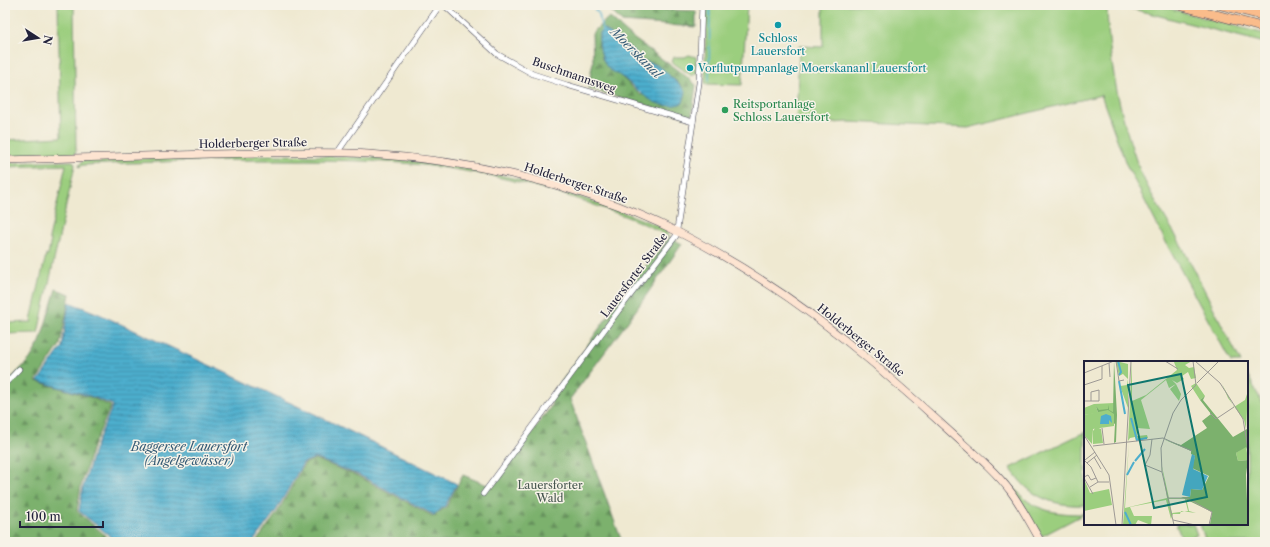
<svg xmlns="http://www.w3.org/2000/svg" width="1270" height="547" font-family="'Libre Caslon Text',serif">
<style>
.green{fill:#9bce7e;stroke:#5e785c}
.forest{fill:url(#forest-firs);stroke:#4f6a54;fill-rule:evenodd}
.water{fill:url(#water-rules);stroke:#386884}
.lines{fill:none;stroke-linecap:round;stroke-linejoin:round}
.stream{stroke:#4eaecd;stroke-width:1.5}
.street-casing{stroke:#414052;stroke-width:6}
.secondary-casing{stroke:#414052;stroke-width:8}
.highway-casing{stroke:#414052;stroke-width:10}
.street{stroke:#fff;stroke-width:5}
.secondary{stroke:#fde4d1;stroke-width:7}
.highway{stroke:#fabc8b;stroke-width:9}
.culture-dot{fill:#0f9aa8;stroke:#f7f3e8;stroke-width:1.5}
.leisure-dot{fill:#2e9e5b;stroke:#f7f3e8;stroke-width:1.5}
.labels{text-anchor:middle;stroke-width:3;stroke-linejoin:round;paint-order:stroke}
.culture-label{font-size:11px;fill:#0d838f;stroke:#f7f3e8}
.street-label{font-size:11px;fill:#22223b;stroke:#f7f3e8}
.leisure-label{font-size:11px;fill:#27864d;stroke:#f7f3e8;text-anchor:start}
.park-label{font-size:11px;fill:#46564f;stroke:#f7f3e8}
.water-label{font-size:12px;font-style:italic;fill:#345a75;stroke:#f7f3e8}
.inset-river{fill:none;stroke:#4eaecd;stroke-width:2}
.inset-road{fill:none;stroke:#9d9995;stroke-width:1}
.view{fill:#0f766e;fill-opacity:0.15;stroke:#0f766e;stroke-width:2}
.inset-edge{fill:none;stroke:#22223b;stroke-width:2}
</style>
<defs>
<pattern id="forest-firs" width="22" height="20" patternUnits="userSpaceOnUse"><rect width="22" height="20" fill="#7cb16d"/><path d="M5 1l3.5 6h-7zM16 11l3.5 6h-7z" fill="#65905b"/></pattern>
<pattern id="water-rules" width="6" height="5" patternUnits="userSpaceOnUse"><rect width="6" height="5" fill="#4eaecd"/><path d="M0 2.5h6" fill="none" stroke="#408da8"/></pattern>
</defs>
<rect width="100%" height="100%" fill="#f7f3e8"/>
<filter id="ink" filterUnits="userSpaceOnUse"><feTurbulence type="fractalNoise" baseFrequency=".025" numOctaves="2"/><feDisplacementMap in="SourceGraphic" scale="8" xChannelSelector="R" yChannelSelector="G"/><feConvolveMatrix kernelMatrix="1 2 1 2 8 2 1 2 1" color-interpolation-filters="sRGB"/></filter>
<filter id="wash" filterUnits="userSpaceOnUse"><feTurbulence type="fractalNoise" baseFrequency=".012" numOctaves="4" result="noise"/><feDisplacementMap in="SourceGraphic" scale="16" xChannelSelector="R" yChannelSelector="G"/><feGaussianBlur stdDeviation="0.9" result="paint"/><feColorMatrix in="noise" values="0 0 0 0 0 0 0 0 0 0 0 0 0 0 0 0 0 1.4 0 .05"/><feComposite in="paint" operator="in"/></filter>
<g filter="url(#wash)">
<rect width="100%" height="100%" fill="#efe9d1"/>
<g class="green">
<polygon points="58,5 74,5 76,150 75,155 5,157 5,140 61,137"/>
<polygon points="706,5 747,5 742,85 705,84"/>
<path d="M823 5H1107C1108 58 1119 110 1136 160 1146 189 1165 216 1180 243 1201 282 1220 322 1241 362H1231L1171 252 1126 164 1101 95 968 128 849 122 796 125 799 46 823 47Z"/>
<polygon points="1117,5 1156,5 1265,34 1265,43"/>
<polygon points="689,55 696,57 697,73 692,76 672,62 674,57 685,57"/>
<path d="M270 155C328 156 387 156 445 165 521 176 594 199 665 229L668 232 669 237C647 223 621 215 597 206 535 183 469 169 403 163 360 160 316 160 273 160 210 160 146 162 83 165L79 167 80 164 84 160Z"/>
<polygon points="73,161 75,165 38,333 5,334 5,323 32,322 31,320 46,255 48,255 51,240 49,239 66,165 5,167 5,163"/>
<polygon points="1247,374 1265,408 1265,542 1206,542 1200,524 1247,524"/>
<path d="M1085 432V505C1063 506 1043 502 1026 487 1020 482 1015 474 1010 468Z"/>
<path d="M1008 481C1014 487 1019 494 1025 499 1043 513 1063 514 1084 514L1042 536Z"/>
<polygon points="1176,524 1193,524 1197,535 1182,540"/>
</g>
<g class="forest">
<polygon points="607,7 696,11 696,27 622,22"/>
<path d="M609 17 633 38 691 80 696 85 692 115 689 118 588 88 593 62 592 33ZM599 36C618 42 630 43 641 61L654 63 682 86 641 95 602 59Z"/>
<polygon points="669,237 682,244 629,320 570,399 622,542 256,542 277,513 304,464 315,459 358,476 433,516 446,507 463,475 492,487 552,405 549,399 611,312 611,304 662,248"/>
<polygon points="56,289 70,294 60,345 36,381 90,397 111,406 92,449 81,486 77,511 113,542 5,542 5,385 30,359 40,342"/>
</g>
<g class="water">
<path d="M603 28 635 52 641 61C659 64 660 66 673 79 678 83 682 86 686 92L683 103C657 112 644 95 626 80 621 76 616 73 610 70 603 66 598 44 599 36 599 34 602 30 603 28Z"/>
<polygon points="69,302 99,314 323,418 457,484 445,506 434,515 359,475 315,458 303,463 276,511 253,542 117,542 79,511 83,487 94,450 113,405 90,396 38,381 62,347"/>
</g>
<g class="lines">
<g class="stream">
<polyline points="591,5 599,14 602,31"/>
<polyline points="709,81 710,5"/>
</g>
</g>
</g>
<g filter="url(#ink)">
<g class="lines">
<g class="street-casing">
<g id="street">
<polyline points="444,5 497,54 533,74 567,85 693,122"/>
<polyline points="337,153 440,5"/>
<polyline points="5,384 19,369"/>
<polyline points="483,494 619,310 676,236 699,83 702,5"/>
</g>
</g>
<g class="secondary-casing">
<path id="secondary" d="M5 160C73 158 142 156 210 154 263 153 316 151 369 154 475 161 584 185 680 233 750 268 814 313 874 364 902 388 930 413 957 438 976 455 996 472 1011 492 1022 507 1031 525 1041 542"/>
</g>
<g class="highway-casing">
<g id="highway">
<polyline points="1179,5 1265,28"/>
<polyline points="1221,5 1265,16"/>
</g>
</g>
<use href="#street" class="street"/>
<use href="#secondary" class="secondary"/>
<use href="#highway" class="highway"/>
</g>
</g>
<g class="culture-dot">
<circle cx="778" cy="25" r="4"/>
<circle cx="690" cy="68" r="4"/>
</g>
<circle class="leisure-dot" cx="725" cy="110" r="4"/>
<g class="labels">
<g class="culture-label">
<text x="778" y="42">Schloss<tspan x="778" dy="13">Lauersfort</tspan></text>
<text x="698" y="72" text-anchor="start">Vorflutpumpanlage Moerskananl Lauersfort</text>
</g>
<g class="street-label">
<text transform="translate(574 75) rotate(19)" y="4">Buschmannsweg</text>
<text transform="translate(253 143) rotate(-1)" y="4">Holderberger Straße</text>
<text transform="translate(576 183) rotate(18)" y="4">Holderberger Straße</text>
<text transform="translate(634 275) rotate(-53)" y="4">Lauersforter Straße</text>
<text transform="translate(861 340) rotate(39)" y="4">Holderberger Straße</text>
</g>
<g class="leisure-label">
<text x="733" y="108">Reitsportanlage<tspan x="733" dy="13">Schloss Lauersfort</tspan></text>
</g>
<g class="park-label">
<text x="550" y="489">Lauersforter<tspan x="550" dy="13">Wald</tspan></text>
</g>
<g class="water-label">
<text transform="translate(636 53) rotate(45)" y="4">Moerskanal</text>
<text x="189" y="451">Baggersee Lauersfort<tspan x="189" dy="14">(Angelgewässer)</tspan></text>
</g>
</g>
<g transform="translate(1084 361)">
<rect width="164" height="164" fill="#efe9d1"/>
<path d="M32 0 44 3V47L36 25 43 24 44 18 39 13 35 15ZM48 0V40L62 34 93 9 90 1 92 0H108L101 4 105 7 110 6 112 17 107 18 104 11 98 15 100 18 93 22 88 19 92 23 85 27 82 19 57 39 66 68 53 67V75L63 74 64 77 52 80 51 76 46 77 44 80ZM112 22 121 35 116 39 107 25ZM92 23 97 33 95 40 86 28ZM138 23 150 46 161 39 164 30 162 68 160 59 144 37ZM30 42 29 51 14 49 12 45 14 52 0 54V47L10 43ZM12 66 17 68 19 82 9 83V70ZM45 81 41 147 83 137 77 101 85 137H102L105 150 112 152 97 150 96 153H89L87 158 82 139 46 146 50 155H68L67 164 54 159 51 164H39ZM85 138H101L104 150 88 152ZM162 85 164 99 154 100 152 92ZM0 118 6 132 25 128 28 144 0 150Z" fill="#9bce7e" fill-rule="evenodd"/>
<path d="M30 0 33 54 32 81 30 82 31 63 14 52 12 45 15 49 24 48 25 44V49L29 51ZM164 33V91L162 86 152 92 154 100 164 99 162 114 164 164H128L126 163 128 151 97 136H106L107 128 118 129 125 115 108 107 111 95 107 93V90L79 78 97 84 123 67 118 60 127 53 116 39 121 35 119 39 149 76 163 68Z" fill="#7cb16d"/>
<path d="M24 49 30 53V65L9 68 8 83 0 74V54Z" fill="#9bce7e"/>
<path d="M22 53 27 55 28 62 25 59V63H16L17 55ZM108 93 111 95 109 108 124 115 118 129 107 128 106 136 98 134Z" fill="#4eaecd"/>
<path class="inset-river" d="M34 0 37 11 35 14M35 20 41 53M47 57 53 79 63 77M51 100 61 88M43 114 50 101M41 151 47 164"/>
<path class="inset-road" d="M32 0 35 20 40 19M81 0 94 8M111 0 136 22 159 58 164 88M25 2 26 16M0 12 30 0M113 22 135 0M0 24 18 18V5M0 40H15V29L7 31V40M126 52 132 58 150 46M18 67 20 83M0 74 25 114 32 164M68 78 66 94 61 104 78 111M9 85 79 77 108 90M10 96 17 108M0 99 7 106 14 121M1 99 11 91M3 102 13 94M0 116 4 114 7 119 12 117M0 117 9 133M6 126 14 121H25M84 137H103L128 151 125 164M89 159 111 164M38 164 47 0M90 164 78 111 77 87 89 52 97 39 112 24 109 0"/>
<path class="view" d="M97 13 123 136 70 147 44 24Z"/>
<rect width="164" height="164" class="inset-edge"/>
</g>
<rect width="1270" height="547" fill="none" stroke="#f7f3e8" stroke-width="20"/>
<g transform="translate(38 38) rotate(102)" stroke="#f7f3e8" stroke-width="3" paint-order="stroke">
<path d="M0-3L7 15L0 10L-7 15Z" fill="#22223b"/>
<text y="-6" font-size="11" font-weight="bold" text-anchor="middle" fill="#22223b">N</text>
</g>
<path d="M20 521v6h83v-6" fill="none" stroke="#22223b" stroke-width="2"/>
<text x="26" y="521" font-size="12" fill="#22223b" stroke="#f7f3e8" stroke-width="3" paint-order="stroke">100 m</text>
</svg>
